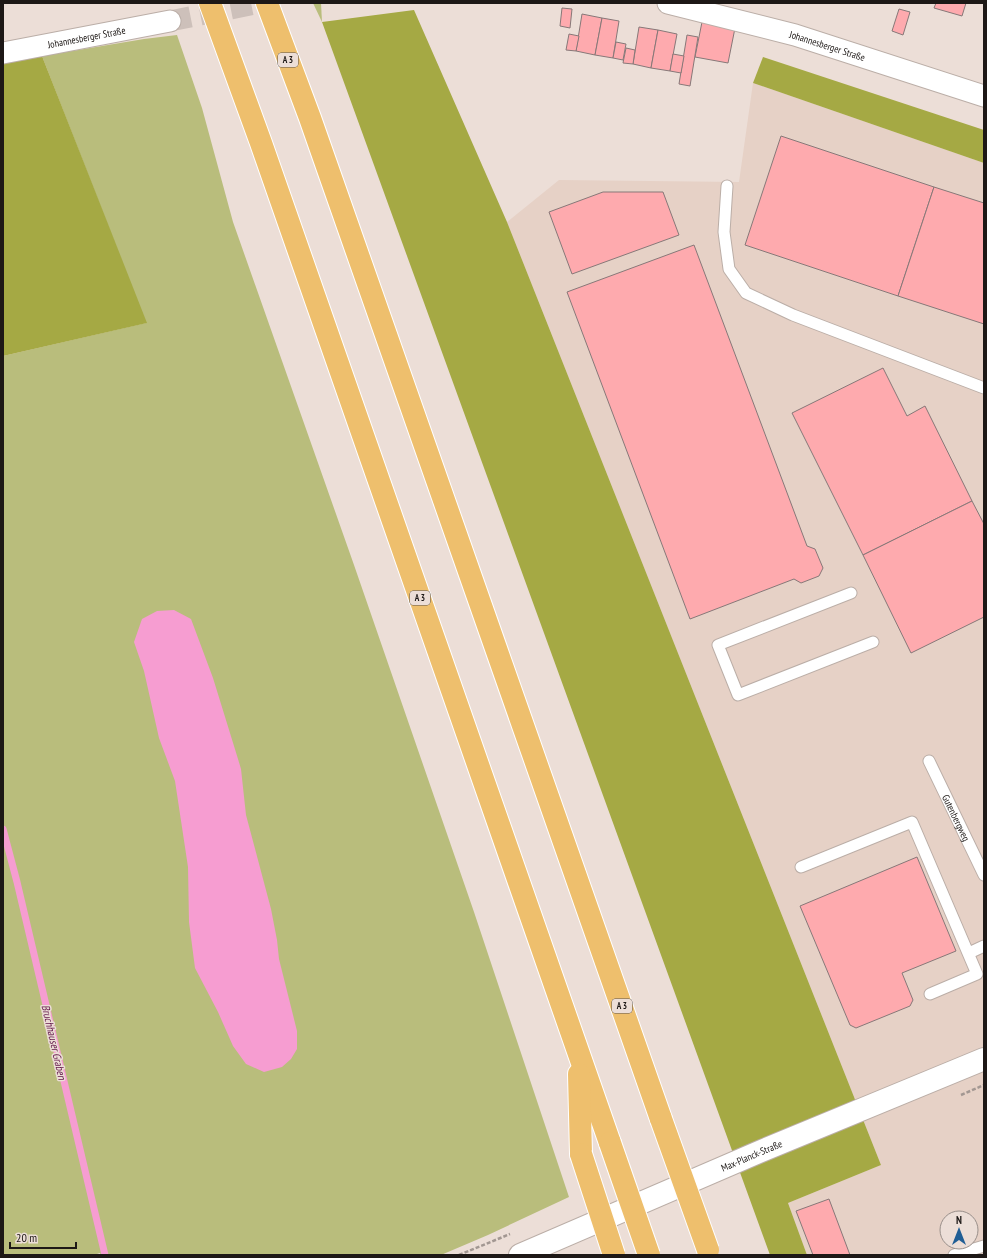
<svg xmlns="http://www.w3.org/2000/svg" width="987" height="1258" font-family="'PT Sans Narrow',sans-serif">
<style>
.built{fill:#e6d1c6;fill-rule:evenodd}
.green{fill:#b9bd7c}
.forest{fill:#a5a944}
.water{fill:#f69dd1}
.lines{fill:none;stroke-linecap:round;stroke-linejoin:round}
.stream{stroke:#f69dd1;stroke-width:7}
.building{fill:#feaaae;stroke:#877878}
.minor-tunnel{stroke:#cdc0ba;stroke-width:21;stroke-dasharray:21 10;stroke-linecap:butt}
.service-casing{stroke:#bbaea7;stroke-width:13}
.minor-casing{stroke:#bbaea7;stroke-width:23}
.tertiary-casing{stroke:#bbaea7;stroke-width:24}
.motorway-casing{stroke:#fff;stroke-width:24}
.path{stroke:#a29792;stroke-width:2.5;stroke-dasharray:4 2;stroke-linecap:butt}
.service{stroke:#fff;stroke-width:11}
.minor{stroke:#fff;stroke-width:21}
.tertiary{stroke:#fff;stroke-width:22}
.motorway{stroke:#eebf6d;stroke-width:22}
.motorway-bridge-casing{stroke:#fff;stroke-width:24;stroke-linecap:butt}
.motorway-bridge{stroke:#eebf6d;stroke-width:22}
.labels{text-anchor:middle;stroke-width:3;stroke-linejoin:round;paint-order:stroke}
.shield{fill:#ecded7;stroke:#5b5350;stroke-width:1}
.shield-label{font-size:9px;font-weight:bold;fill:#1d1816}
.street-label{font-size:10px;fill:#1d1816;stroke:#ecded7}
.water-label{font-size:11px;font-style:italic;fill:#621549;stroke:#ecded7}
</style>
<rect width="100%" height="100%" fill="#ecded7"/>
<path class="built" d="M753 83 984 163V1255H807L788 1203 881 1165 507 222 559 180 739 182ZM947 1218H971V1242H947Z"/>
<g class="green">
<polygon points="313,3 321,3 322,22"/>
<polygon points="177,35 202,108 233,222 354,565 474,912 569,1197 488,1235 441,1255 101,1255 100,1253 94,1255 3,1255 3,356 146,323 42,56 144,39"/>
</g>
<g class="forest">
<polygon points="414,10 507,222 881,1165 788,1203 807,1255 770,1255 322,22"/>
<polygon points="42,56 147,323 3,356 3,63"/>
<polygon points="763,57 984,130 984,163 753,83"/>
</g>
<polygon class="water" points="174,610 191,619 213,678 238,759 241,769 246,815 271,909 277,940 279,959 297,1031 297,1049 291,1059 282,1067 264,1072 246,1064 233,1046 218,1012 195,968 189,922 188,867 175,781 159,738 144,671 134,642 142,619 157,611"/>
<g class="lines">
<polyline class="stream" points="3,829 17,882 105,1255"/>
</g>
<g class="building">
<polygon points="936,3 966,3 962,16 934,8"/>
<polygon points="562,8 572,9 570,28 560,26"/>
<polygon points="899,9 910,12 903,35 892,31"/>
<polygon points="582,14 602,18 595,55 576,51"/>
<polygon points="602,18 619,21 613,58 595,55"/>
<polygon points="702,22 735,28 728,63 695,57"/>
<polygon points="639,27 658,30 651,68 633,64"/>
<polygon points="658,30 677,34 670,71 651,68"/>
<polygon points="569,34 579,36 576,51 566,50"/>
<polygon points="687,35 698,37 690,86 679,84"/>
<polygon points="616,42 626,44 623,60 613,58"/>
<polygon points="626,48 635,50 633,64 623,63"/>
<polygon points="673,54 684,56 681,73 670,71"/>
<polygon points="781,136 934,187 898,296 745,245"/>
<polygon points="934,187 984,203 984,324 898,296"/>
<polygon points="603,192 663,192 679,235 572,274 549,212"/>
<polygon points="694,245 807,546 815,549 823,568 819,576 801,583 794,579 690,619 567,292"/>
<polygon points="883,368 907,416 925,406 972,501 863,555 792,413"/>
<polygon points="972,501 984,524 984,617 911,653 863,555"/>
<polygon points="917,857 956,951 902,973 913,1000 910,1006 856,1028 850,1025 800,906"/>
<polygon points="829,1199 850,1255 813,1255 796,1211"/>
</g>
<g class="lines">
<polyline class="minor-tunnel" points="170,21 260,3"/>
<g class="service-casing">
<g id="service">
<polyline points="727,186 724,232 729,269 746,293 793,315 984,388"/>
<polyline points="851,593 718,645 738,695 873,642"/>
<path id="s1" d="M929 761 984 875"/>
<polyline points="801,867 912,822 977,974 930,994"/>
<polyline points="969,953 984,946"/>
<polyline points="954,1255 984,1246"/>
</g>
</g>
<g class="minor-casing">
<g id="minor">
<path id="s2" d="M668 3 795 35 984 96"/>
<path id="s3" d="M3 53 170 21"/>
</g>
</g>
<g class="tertiary-casing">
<g id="tertiary">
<path id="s4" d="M520 1255 759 1152 984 1059"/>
</g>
</g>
<g class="motorway-casing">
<g id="motorway">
<polyline points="210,3 261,143 610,1143"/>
<polyline points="267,3 310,118 661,1119"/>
<polyline points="579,1074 581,1154"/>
</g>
</g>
<g class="path">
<polyline points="961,1095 984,1085"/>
<polyline points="459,1255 510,1234"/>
</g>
<use href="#service" class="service"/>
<use href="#minor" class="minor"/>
<use href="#tertiary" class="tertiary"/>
<use href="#motorway" class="motorway"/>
<g class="motorway-bridge-casing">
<g id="motorway-bridge">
<polyline points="661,1119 708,1250"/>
<polyline points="610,1143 649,1255"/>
<polyline points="581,1154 614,1255"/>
</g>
</g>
<use href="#motorway-bridge" class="motorway-bridge"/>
</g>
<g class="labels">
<g class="shield">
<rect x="278" y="53" width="20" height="14" rx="3"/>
<rect x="410" y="591" width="20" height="14" rx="3"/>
<rect x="612" y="999" width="20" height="14" rx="3"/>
</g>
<g class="shield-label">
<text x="288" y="63">A 3</text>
<text x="420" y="601">A 3</text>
<text x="622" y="1009">A 3</text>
</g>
<g class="street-label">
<text dy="4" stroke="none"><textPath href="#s3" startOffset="85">Johannesberger Straße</textPath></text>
<text dy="4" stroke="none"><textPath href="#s2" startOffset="165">Johannesberger Straße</textPath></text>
<text dy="4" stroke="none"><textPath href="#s1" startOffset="63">Gutenbergweg</textPath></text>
<text dy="4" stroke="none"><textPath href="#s4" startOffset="252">Max-Planck-Straße</textPath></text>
</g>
<g class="water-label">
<text transform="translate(54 1042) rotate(77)" y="4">Bruchhauser Graben</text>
</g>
</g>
<rect width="987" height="1258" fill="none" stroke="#1d1816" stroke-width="8"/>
<g transform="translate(959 1230)"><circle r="19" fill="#ecded7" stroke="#998f8a"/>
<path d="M0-3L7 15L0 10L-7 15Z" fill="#205e95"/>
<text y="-6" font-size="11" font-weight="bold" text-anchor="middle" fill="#1d1816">N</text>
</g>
<path d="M10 1242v6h66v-6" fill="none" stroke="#1d1816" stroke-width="2"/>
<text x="16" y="1242" font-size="12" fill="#1d1816" stroke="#ecded7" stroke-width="3" paint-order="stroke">20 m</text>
</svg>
